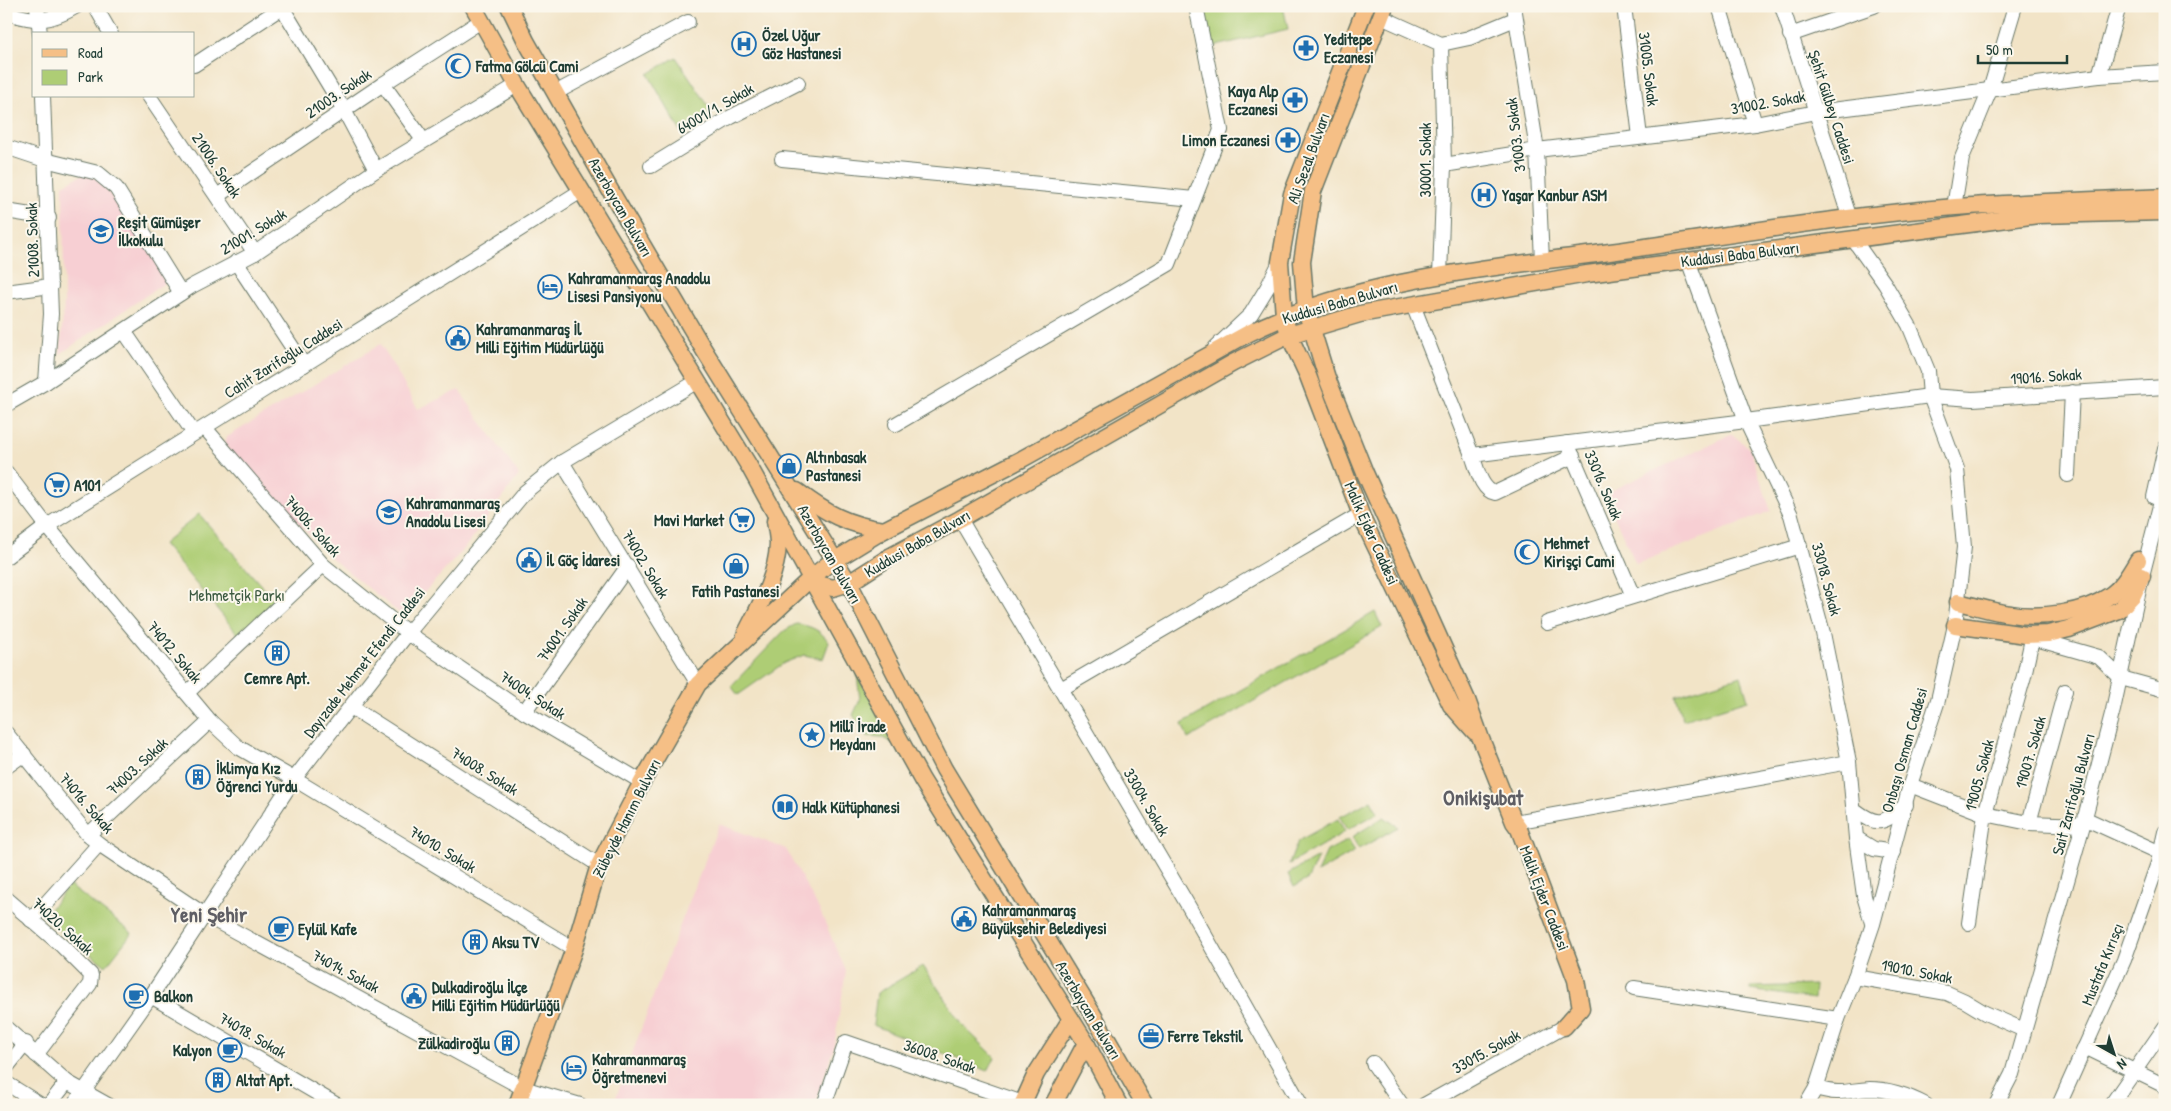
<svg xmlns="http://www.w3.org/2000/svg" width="2171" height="1111" font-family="'Patrick Hand',sans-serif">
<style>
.built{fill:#f7cfd3}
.green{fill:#aecd75;stroke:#668554}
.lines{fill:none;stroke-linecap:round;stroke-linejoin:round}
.minor-casing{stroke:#697767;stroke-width:16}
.major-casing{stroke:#697767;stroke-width:19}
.minor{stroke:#fff;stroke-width:14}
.major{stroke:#f5bf86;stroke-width:16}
.labels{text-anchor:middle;stroke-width:4;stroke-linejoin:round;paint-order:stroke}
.poi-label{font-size:16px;font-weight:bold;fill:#1f3d34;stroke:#fbf7ec;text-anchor:start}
.street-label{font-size:16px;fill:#1f3d34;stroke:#fbf7ec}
.park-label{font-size:16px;fill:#3c5a41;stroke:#fbf7ec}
.district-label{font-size:21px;font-weight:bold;fill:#5e5e64;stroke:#fbf7ec}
</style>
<rect width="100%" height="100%" fill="#fbf7ec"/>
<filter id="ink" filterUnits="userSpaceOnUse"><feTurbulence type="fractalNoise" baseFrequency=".02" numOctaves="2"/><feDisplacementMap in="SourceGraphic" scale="10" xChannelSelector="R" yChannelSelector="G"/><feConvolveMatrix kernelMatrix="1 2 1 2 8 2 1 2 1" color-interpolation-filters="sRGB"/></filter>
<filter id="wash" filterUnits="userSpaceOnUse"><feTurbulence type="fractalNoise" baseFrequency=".0096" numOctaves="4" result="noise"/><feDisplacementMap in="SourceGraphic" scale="20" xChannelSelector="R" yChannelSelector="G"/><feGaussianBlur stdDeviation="1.12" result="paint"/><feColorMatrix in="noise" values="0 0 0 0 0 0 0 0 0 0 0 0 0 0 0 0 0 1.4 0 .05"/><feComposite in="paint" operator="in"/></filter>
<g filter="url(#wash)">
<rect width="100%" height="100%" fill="#f2e4c7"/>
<g class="built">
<polygon points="87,172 99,179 172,278 60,354 64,303 63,185"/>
<polygon points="381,344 418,409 459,390 519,475 464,549 403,616 330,557 224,445 227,437"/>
<polygon points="1732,434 1750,449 1771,511 1636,564 1604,494"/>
<polygon points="719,824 786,849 820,911 846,971 834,1046 815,1105 622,1105 614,1103 661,975"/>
</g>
<g class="green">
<polygon points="1203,6 1283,6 1288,29 1212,47"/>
<polygon points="676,57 713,113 681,132 648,74"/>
<polygon points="199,514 278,605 242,639 163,544"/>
<polygon points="1375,612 1382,627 1188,739 1182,724"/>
<path d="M796 624C812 626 820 630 829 642L823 659 804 655 784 663 738 695 731 686 784 631Z"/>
<polygon points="857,675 900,747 881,737 867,736 853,715 860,700"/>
<polygon points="1741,676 1748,700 1683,720 1676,696"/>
<polygon points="1371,800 1378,813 1347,830 1340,817"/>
<polygon points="1384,817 1398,827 1359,849 1352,837"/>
<polygon points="1338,819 1345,832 1289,864 1298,841"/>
<polygon points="1348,840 1355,851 1317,873 1327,851"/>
<polygon points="1318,857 1308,879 1294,887 1288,874"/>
<polygon points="69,885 132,933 106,966 43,918"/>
<polygon points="923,966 964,1027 995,1057 988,1071 873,1025 877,993"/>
<polygon points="1815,985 1814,999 1750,990 1750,987"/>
</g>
</g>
<g filter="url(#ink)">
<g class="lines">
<g class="minor-casing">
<g id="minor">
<polyline points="37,6 40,34"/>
<polyline points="95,6 111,34"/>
<polyline points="1514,6 1537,150 1542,261"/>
<polyline points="1624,6 1640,137"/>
<polyline points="1719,6 1755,124"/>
<polyline points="1782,6 1850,219"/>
<polyline points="282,7 344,110 376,170"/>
<path d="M6 13C38 21 47 24 77 6"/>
<polyline points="1381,17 1441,44 1469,38 1515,19"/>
<polyline points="1790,35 1874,6"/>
<polyline points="194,65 284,6"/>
<polyline points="2099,76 2119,6"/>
<polyline points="383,84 423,140"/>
<polyline points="555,93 688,22"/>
<polyline points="43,96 51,314 46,382"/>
<polyline points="149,96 255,253"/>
<polyline points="6,147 45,160 98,173 116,188 181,293"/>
<polyline points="782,159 1194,199"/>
<polyline points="1444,165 1537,150 1755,124 1816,112 2099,76 2165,72"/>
<polyline points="651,166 731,117 798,83"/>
<polyline points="217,196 383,84 481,21"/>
<polyline points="1954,207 1962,158 1990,90 2015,6"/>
<polyline points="6,211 49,218"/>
<polyline points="1688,260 1746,421 1791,515 1823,633 1849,762 1856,838 1864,896 1872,923"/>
<polyline points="236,262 304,365"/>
<polyline points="1440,276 1444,165 1441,44"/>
<polyline points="6,292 51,286"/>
<polyline points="1413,305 1472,455 1746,421 1930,396 1973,399 2165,387"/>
<polyline points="124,331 193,432"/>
<polyline points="1215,348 1251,314 1267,288 1280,262"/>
<polyline points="6,405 46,382 192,286 255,253 376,170 517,85"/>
<polyline points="896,424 1169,264 1221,130 1196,6"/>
<polyline points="205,428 323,565 408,633 524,712 642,782"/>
<polyline points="1567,443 1633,596"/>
<path d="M1472 455C1477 468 1481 490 1495 493L1573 456"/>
<polyline points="562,462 698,684"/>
<polyline points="6,472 47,526 210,721 238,747 294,779 574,949"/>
<polyline points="2068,475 2072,392"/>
<polyline points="2154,497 2165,448"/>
<polyline points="960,519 1189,907 1301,1105"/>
<polyline points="6,557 47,526 581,191"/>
<polyline points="1547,623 1800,546"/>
<polyline points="2029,637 2099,657 2121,678"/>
<polyline points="2121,678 2165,690"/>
<polyline points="1061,689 1361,514"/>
<polyline points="187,693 323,565"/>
<polyline points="351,707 599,865"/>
<polyline points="524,712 628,566"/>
<polyline points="6,733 88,835 99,844 205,915 523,1088 580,1105"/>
<polyline points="6,767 24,754"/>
<polyline points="1910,785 1985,814 2029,823 2083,825"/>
<path d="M1855 810C1879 828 1884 823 1906 805"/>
<polyline points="2084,818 2165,855"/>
<polyline points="1514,822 1849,762"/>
<polyline points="2029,823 2065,691"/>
<polyline points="88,835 210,721"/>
<polyline points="1856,838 1874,849 1893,852"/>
<polyline points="6,898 62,946 91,975 90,984 36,1055"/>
<polyline points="31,920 99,844"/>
<polyline points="1969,923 1985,814 2024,676 2032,639"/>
<polyline points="1855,977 1947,993 1965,1001 1985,1013 2024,1030"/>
<polyline points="1634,988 1838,1019"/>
<polyline points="151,996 337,1105"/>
<polyline points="6,1028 67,1082 108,1105"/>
<polyline points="2085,1047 2165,1086"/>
<polyline points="1373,1063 1402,1105"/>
<polyline points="6,1068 26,1043"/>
<polyline points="6,1083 41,1105"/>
<path d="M1816 1088C1842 1096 1847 1090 1870 1089 1890 1089 1909 1096 1926 1105"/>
<polyline points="49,1105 67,1082"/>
<polyline points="74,1105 151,996 294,779 408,633 525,492 562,462 696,382"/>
<polyline points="824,1105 846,1042 1023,1103"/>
<polyline points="1424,1105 1564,1027"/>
<polyline points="1806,1105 1816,1088 1838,1019 1855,977 1873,924 1910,785 1938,700 1955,625 1964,547 1957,469 1930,396 1928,371 1909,325 1885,284 1853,239"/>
<polyline points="1996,1105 2012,1074 2083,825 2113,710 2142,576 2165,486"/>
<polyline points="2059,1105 2124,960 2158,863 2165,832"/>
<polyline points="2111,1105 2165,1027"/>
</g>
</g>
<g class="major-casing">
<g id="major">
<polyline points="473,6 517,85 749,466 922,780 1086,1043 1119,1105"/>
<polyline points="509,6 526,41 610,190 704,350 849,583 944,769 1092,1013 1145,1105"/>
<polyline points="1366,6 1292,194 1280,262 1284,316 1289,335 1308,376 1363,520 1451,705 1475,732"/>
<polyline points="1385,6 1313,191 1302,262 1306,310 1327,378 1365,473 1467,700 1481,739 1514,822 1519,829 1576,980 1581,1008 1564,1027"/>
<path d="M797 491C826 513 847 525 884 530"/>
<polyline points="811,578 822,585 833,588 849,583 891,556 960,519 1233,363 1289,335 1360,314 1587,274 2038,215 2165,212"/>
<path d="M1958 602C1976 606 1994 612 2011 614 2040 619 2085 613 2109 596 2122 588 2130 573 2138 560"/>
<polyline points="1955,625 2026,635 2048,634 2069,629 2119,610 2133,595 2142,576"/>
<path d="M745 635C759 607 777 576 778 544 778 536 776 528 775 521"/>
<path d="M517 1105 574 949 599 865 642 782 698 684 811 578 827 565 884 530 1022 459 1249 333C1358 279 1484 269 1603 253 1720 237 1837 216 1955 207 2025 202 2095 200 2165 197"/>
<polyline points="1022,1105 1036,1074 1071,1019"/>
<polyline points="1053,1105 1086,1043"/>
</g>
</g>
<use href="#minor" class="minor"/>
<use href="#major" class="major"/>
</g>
</g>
<defs>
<g id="hospital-ring" transform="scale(1.25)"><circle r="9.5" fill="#fbf7ec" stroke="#1f6fb2" stroke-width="1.5"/><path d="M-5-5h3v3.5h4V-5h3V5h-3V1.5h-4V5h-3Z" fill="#1f6fb2"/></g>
<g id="pharmacy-ring" transform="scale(1.25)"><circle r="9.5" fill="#fbf7ec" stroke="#1f6fb2" stroke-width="1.5"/><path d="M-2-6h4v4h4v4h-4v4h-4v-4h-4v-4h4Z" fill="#1f6fb2"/></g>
<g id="mosque-ring" transform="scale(1.25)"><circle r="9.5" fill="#fbf7ec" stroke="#1f6fb2" stroke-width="1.5"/><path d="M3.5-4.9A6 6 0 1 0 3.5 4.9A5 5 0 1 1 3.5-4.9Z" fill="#1f6fb2"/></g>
<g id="school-ring" transform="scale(1.25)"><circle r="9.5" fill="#fbf7ec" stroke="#1f6fb2" stroke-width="1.5"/><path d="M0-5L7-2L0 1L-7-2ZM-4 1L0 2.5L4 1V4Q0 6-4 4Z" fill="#1f6fb2"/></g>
<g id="hotel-ring" transform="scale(1.25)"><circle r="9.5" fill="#fbf7ec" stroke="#1f6fb2" stroke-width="1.5"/><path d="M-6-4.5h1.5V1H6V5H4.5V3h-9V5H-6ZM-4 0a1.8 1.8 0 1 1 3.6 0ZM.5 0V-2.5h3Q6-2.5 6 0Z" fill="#1f6fb2"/></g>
<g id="civic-ring" transform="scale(1.25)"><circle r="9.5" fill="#fbf7ec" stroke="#1f6fb2" stroke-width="1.5"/><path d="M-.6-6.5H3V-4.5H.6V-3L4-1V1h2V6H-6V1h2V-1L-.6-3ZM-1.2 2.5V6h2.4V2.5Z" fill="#1f6fb2"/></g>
<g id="shop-ring" transform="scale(1.25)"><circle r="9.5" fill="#fbf7ec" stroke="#1f6fb2" stroke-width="1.5"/><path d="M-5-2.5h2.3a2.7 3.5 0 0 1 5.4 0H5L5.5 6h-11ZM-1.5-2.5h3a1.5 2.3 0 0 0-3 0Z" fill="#1f6fb2"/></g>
<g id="supermarket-ring" transform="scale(1.25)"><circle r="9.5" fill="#fbf7ec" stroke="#1f6fb2" stroke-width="1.5"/><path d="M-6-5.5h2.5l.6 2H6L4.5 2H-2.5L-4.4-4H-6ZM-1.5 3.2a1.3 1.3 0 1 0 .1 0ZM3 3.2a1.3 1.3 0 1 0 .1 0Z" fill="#1f6fb2"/></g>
<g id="building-ring" transform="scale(1.25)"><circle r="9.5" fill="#fbf7ec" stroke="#1f6fb2" stroke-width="1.5"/><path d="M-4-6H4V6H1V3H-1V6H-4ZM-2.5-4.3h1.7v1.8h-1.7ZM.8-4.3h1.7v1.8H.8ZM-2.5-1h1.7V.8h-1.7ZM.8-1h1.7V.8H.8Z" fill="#1f6fb2"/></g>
<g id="sight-ring" transform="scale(1.25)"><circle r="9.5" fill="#fbf7ec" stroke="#1f6fb2" stroke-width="1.5"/><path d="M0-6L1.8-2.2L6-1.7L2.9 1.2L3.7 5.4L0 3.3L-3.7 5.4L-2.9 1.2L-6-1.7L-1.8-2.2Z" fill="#1f6fb2"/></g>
<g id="library-ring" transform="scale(1.25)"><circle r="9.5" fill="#fbf7ec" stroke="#1f6fb2" stroke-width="1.5"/><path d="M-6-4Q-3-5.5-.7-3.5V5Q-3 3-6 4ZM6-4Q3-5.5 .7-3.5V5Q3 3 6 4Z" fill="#1f6fb2"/></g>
<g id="cafe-ring" transform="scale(1.25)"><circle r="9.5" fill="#fbf7ec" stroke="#1f6fb2" stroke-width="1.5"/><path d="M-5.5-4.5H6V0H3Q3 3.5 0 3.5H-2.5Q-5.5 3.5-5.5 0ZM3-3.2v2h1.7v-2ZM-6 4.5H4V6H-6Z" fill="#1f6fb2"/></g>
<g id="office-ring" transform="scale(1.25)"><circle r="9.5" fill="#fbf7ec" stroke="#1f6fb2" stroke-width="1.5"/><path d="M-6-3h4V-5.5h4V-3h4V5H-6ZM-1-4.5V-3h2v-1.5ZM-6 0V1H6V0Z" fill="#1f6fb2"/></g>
</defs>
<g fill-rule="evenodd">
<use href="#hospital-ring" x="744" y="44"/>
<use href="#pharmacy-ring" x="1306" y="48"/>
<use href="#mosque-ring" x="458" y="66"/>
<use href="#pharmacy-ring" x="1295" y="100"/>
<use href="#pharmacy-ring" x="1288" y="140"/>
<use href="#hospital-ring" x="1484" y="195"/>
<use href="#school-ring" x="101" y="231"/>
<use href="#hotel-ring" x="550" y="287"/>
<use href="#civic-ring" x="458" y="338"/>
<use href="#shop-ring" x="789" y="466"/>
<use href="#supermarket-ring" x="57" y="485"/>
<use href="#school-ring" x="389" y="512"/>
<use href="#supermarket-ring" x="742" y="520"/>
<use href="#mosque-ring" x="1527" y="552"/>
<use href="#civic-ring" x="529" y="560"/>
<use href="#shop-ring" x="736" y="566"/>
<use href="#building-ring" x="277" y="653"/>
<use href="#sight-ring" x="812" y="735"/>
<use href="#building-ring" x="198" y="777"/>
<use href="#library-ring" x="785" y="807"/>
<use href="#civic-ring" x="964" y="919"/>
<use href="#cafe-ring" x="281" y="929"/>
<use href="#building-ring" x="475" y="942"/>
<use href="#cafe-ring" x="136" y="996"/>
<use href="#civic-ring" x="414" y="996"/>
<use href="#office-ring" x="1151" y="1036"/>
<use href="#building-ring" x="507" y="1043"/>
<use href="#cafe-ring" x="230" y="1050"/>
<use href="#hotel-ring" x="574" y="1068"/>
<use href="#building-ring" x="218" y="1080"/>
</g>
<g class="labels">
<g class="poi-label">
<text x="762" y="41">Özel Uğur<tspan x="762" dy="18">Göz Hastanesi</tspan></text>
<text x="1324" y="45">Yeditepe<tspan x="1324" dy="18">Eczanesi</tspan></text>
<text x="476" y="72">Fatma Gölcü Cami</text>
<text x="1278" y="97" text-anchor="end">Kaya Alp<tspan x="1278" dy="18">Eczanesi</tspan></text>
<text x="1270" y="146" text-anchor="end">Limon Eczanesi</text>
<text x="1502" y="201">Yaşar Kanbur ASM</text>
<text x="118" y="228">Reşit Gümüşer<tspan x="118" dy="18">İlkokulu</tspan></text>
<text x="568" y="284">Kahramanmaraş Anadolu<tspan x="568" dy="18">Lisesi Pansiyonu</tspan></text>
<text x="476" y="335">Kahramanmaraş İl<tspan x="476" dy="18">Milli Eğitim Müdürlüğü</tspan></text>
<text x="806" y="463">Altınbasak<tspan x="806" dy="18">Pastanesi</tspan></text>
<text x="74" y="491">A101</text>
<text x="406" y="509">Kahramanmaraş<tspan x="406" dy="18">Anadolu Lisesi</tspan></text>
<text x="724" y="526" text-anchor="end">Mavi Market</text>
<text x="1544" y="549">Mehmet<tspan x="1544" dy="18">Kirişçi Cami</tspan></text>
<text x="546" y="566">İl Göç İdaresi</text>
<text x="736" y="597" text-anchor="middle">Fatih Pastanesi</text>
<text x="277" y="684" text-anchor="middle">Cemre Apt.</text>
<text x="830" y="732">Millî İrade<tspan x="830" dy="18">Meydanı</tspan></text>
<text x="216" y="774">İklimya Kız<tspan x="216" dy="18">Öğrenci Yurdu</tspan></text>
<text x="802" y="813">Halk Kütüphanesi</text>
<text x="982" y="916">Kahramanmaraş<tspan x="982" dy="18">Büyükşehir Belediyesi</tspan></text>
<text x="298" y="935">Eylül Kafe</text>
<text x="492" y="948">Aksu TV</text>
<text x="432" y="993">Dulkadiroğlu İlçe<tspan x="432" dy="18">Milli Eğitim Müdürlüğü</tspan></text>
<text x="154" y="1002">Balkon</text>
<text x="1168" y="1042">Ferre Tekstil</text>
<text x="490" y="1049" text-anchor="end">Zülkadiroğlu</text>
<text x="212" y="1056" text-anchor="end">Kalyon</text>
<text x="592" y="1065">Kahramanmaraş<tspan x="592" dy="18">Öğretmenevi</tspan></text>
<text x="236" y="1086">Altat Apt.</text>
</g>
<g class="street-label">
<text transform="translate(1649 69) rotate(83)" y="6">31005. Sokak</text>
<text transform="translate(338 93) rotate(-34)" y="6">21003. Sokak</text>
<text transform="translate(1768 102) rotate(-10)" y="6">31002. Sokak</text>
<text transform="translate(1832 107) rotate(72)" y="6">Şehit Gülbey Caddesi</text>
<text transform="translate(715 108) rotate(-30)" y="6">64001/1. Sokak</text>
<text transform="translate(1515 135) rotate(-97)" y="6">31003. Sokak</text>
<text transform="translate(1308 158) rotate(-70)" y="6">Ali Sezal Bulvarı</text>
<text transform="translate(1425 160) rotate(-90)" y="6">30001. Sokak</text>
<text transform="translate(217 165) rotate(56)" y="6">21006. Sokak</text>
<text transform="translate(621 207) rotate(60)" y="6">Azerbaycan Bulvarı</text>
<text transform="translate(253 231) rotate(-31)" y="6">21001. Sokak</text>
<text transform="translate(32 240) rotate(-92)" y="6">21008. Sokak</text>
<text transform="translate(1740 254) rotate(-7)" y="6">Kuddusi Baba Bulvarı</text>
<text transform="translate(1340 302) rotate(-16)" y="6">Kuddusi Baba Bulvarı</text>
<text transform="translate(283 358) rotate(-32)" y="6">Cahit Zarifoğlu Caddesi</text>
<text transform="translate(2046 376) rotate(-4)" y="6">19016. Sokak</text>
<text transform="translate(1604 485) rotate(67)" y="6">33016. Sokak</text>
<text transform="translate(313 526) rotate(48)" y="6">74006. Sokak</text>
<text transform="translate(1372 533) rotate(66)" y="6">Malik Ejder Caddesi</text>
<text transform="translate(917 543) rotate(-30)" y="6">Kuddusi Baba Bulvarı</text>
<text transform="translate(830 554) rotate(60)" y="6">Azerbaycan Bulvarı</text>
<text transform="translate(646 564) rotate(59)" y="6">74002. Sokak</text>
<text transform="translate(1827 579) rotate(75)" y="6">33018. Sokak</text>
<text transform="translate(562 629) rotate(-55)" y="6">74001. Sokak</text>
<text transform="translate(175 652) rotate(50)" y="6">74012. Sokak</text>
<text transform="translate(364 662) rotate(-52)" y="6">Dayızade Mehmet Efendi Caddesi</text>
<text transform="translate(533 695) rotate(33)" y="6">74004. Sokak</text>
<text transform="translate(1904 750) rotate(-74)" y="6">Onbaşı Osman Caddesi</text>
<text transform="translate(2030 752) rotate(-74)" y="6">19007. Sokak</text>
<text transform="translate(137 766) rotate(-43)" y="6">74003. Sokak</text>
<text transform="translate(485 771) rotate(32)" y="6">74008. Sokak</text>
<text transform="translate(1979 775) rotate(-75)" y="6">19005. Sokak</text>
<text transform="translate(2073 794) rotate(-75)" y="6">Sait Zarifoğlu Bulvarı</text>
<text transform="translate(1147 802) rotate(60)" y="6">33004. Sokak</text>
<text transform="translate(87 803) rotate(49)" y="6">74016. Sokak</text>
<text transform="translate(626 818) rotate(-63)" y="6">Zübeyde Hanım Bulvarı</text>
<text transform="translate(443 849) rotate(31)" y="6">74010. Sokak</text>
<text transform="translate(1545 898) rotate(69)" y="6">Malik Ejder Caddesi</text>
<text transform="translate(63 926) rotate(42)" y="6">74020. Sokak</text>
<text transform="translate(2102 964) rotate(-68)" y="6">Mustafa Kırısçı</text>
<text transform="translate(346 971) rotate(28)" y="6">74014. Sokak</text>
<text transform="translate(1917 971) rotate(11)" y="6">19010. Sokak</text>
<text transform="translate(1089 1010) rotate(59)" y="6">Azerbaycan Bulvarı</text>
<text transform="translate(253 1035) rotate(30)" y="6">74018. Sokak</text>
<text transform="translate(1486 1051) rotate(-29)" y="6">33015. Sokak</text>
<text transform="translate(940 1056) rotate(19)" y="6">36008. Sokak</text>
</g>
<g class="park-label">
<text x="237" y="601">Mehmetçik Parkı</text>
</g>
<g class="district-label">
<text x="1483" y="805">Onikişubat</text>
<text x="209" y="922">Yeni Şehir</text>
</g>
</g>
<rect width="2171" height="1111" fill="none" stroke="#fbf7ec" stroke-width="25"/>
<rect x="32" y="32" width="162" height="65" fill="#fbf7ec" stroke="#a3ada2"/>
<rect x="42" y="49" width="25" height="8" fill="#f5bf86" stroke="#a3ada2"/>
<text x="78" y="58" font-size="15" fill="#1f3d34">Road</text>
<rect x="42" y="70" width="25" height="15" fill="#aecd75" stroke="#a3ada2"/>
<text x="78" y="82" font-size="15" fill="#1f3d34">Park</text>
<g transform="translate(2114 1054) rotate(141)" stroke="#fbf7ec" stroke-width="4" paint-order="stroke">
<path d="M0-4L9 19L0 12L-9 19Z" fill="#1f3d34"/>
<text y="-8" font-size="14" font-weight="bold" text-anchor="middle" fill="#1f3d34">N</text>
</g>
<path d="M1978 55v8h89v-8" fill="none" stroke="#1f3d34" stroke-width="2.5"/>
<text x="1986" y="55" font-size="15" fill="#1f3d34" stroke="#fbf7ec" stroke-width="4" paint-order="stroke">50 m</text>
</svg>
